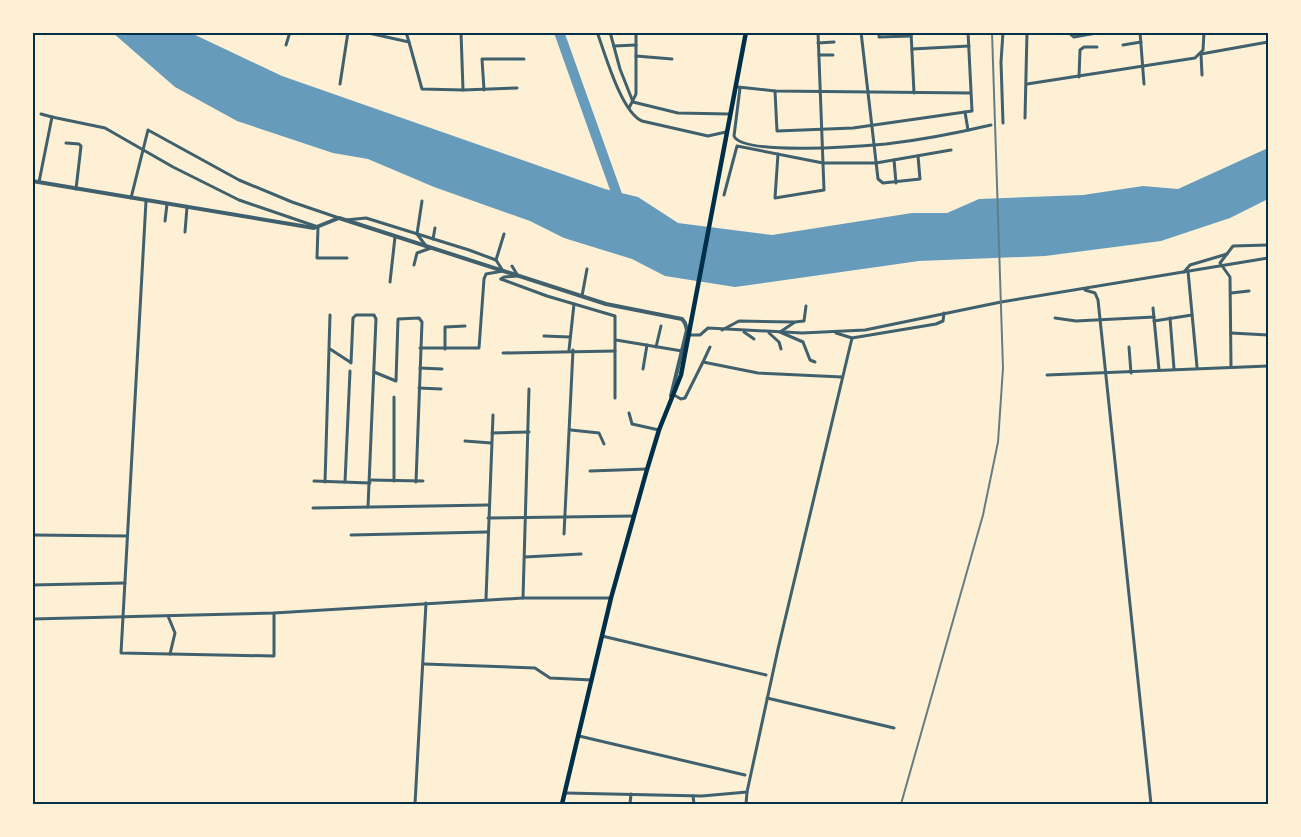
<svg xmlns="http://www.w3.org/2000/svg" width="1301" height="837" font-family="Quicksand,sans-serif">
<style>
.water{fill:#669bbc}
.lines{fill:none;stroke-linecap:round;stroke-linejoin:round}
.river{stroke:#669bbc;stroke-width:10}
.minor{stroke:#3f606c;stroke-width:3}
.tertiary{stroke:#3f606c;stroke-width:4}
.secondary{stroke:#003049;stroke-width:4.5}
.rail{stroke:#657d81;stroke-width:2}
.neatline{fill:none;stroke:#003049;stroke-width:2}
</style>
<rect width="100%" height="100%" fill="#fdf0d5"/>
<polygon class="water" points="113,33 191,33 282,76 605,189 638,197 678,223 772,235 912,213 947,213 979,199 1083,195 1143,186 1178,189 1268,148 1268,199 1230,218 1161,241 1045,256 919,261 735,287 665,276 632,259 564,238 530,221 434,187 368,159 333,153 237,121 175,87"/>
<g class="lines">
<polyline class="river" points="559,32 620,203"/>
<g class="minor">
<polyline points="364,32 409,42 422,89 463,90 461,32"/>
<polyline points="406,32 409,42"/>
<path d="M597 32C605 53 621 112 642 121L708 136 726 132"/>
<polyline points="610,32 620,69 633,102 678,113 729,114"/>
<polyline points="861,32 878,179 883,183 920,179 918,156"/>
<polyline points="879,32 879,37 911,36"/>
<polyline points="911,32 914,93"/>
<polyline points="1068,32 1074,37 1102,32"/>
<polyline points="1140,32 1144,84"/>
<polyline points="818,43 834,42"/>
<polyline points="286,45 290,32"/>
<polyline points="1123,45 1141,42"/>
<polyline points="614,46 636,45"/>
<polyline points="912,49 969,46"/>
<polyline points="819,55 833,55"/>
<polyline points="636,56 672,59"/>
<polyline points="1202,75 1201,54 1268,42"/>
<polyline points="1079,77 1080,50 1084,47 1097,47"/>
<polyline points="340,84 348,32"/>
<polyline points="1027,84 1195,58 1203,50 1204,32"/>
<polyline points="738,87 775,91 970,93"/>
<path d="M740 88 734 136C742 156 864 146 886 144 921 140 957 133 991 125"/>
<polyline points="463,90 517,88"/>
<polyline points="484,90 482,59 524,59"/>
<polyline points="775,91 777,131 853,128 965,112 968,130"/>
<polyline points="629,108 636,94 636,32"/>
<polyline points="965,112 972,111 968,32"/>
<polyline points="52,117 105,128 173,167 239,200 318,227 317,258 347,258"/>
<polyline points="1025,118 1027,32"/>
<polyline points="1003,123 1001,62 1003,32"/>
<polyline points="66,143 79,144 81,146 76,189"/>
<polyline points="778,154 775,198 824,190 818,32"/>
<polyline points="894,160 896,183"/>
<polyline points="39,182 52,117 41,114"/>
<polyline points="724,195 737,146 823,163 876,163 951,150"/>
<polyline points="131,198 148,130 239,180 292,202 339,218"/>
<polyline points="146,201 121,653 274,656 274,613"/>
<polyline points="422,201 417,234 426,246"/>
<polyline points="346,220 366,218 469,250 496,260 503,271 486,274 484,279 479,348 420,348"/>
<polyline points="165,221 167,204"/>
<polyline points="185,232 187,207"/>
<polyline points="433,239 435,228"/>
<polyline points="496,260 504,234"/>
<polyline points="414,265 417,253 431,248"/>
<polyline points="1188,271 1197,367"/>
<polyline points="1184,272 1190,265 1227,254"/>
<polyline points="501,279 547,296 615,316 615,398"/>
<polyline points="501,279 504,277 518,276 512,266"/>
<polyline points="390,282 395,237"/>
<polyline points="1085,290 1095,293 1098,300 1151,804"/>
<polyline points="1231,293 1249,291"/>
<polyline points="582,296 587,269"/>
<polyline points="806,306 804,321 795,322 780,332 803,342 810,360 815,362"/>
<polyline points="1153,308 1159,370"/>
<polyline points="1055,318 1076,321 1154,317"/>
<polyline points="1170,318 1174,369"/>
<polyline points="1154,321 1192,315"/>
<polyline points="722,330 739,321 794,322"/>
<polyline points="744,332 754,339"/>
<polyline points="769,333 779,342 781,349"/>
<polyline points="836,333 852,338 936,324 943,321 944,313"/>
<polyline points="1231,333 1268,335"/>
<polyline points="690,335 700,335 708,328 802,333 865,330 1001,302 1268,258"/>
<polyline points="544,336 570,337"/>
<polyline points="616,340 682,351"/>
<polyline points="656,347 661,326"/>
<polyline points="710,347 703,362 758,373 842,377"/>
<polyline points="1129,347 1131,373"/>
<polyline points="330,349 350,362"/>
<polyline points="445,349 445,327 465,326"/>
<polyline points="569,350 574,304"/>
<polyline points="503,353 615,351"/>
<polyline points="351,363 353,318 356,315 374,315 376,319 368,507"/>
<polyline points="1231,367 1230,277 1220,263 1233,246 1268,245"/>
<polyline points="420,368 442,369"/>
<polyline points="643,369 647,345"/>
<polyline points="374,372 396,381 398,319 419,318 422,322 416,482"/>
<polyline points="1047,375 1268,366"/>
<polyline points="419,388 441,389"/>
<polyline points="674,395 681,399 685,398 703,362"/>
<polyline points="629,413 632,424 659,430"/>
<polyline points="571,430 599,433 604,444"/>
<polyline points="492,433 529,432"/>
<polyline points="465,441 491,443"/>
<polyline points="590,471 647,469"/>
<polyline points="370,480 423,481"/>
<polyline points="314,481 370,483"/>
<polyline points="394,481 394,397"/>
<polyline points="325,482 330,315"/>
<polyline points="345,482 350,371"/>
<polyline points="313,508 489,505"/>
<polyline points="488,518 634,516"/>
<polyline points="564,534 573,350"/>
<polyline points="32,535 127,536"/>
<polyline points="351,535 487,532"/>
<polyline points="525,557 581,554"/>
<polyline points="32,585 125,583"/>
<polyline points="523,598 529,389"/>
<polyline points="486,599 493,415"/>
<polyline points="168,616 175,633 170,654"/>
<polyline points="32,619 274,613 523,598 611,598"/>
<polyline points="602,636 766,675"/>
<polyline points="424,664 535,668 550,678 592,680"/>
<polyline points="767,698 894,728"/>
<polyline points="579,736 745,775"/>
<polyline points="565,793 702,796 747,792"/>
<polyline points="693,796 694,804"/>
<polyline points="415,804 426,603"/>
<polyline points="630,804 631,794"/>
<polyline points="746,804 747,792 778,649 852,338"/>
</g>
<polyline class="tertiary" points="32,181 314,228 339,218 606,304 682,319 685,323 687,330 671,396"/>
<polyline class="secondary" points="562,804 611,598 646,473 659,430 681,375 746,32"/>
<polyline class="rail" points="901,804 983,515 998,442 1003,368 992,32"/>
</g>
<rect width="1301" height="837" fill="none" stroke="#fdf0d5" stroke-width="68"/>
<rect x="34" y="34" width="1233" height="769" class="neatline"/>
</svg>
